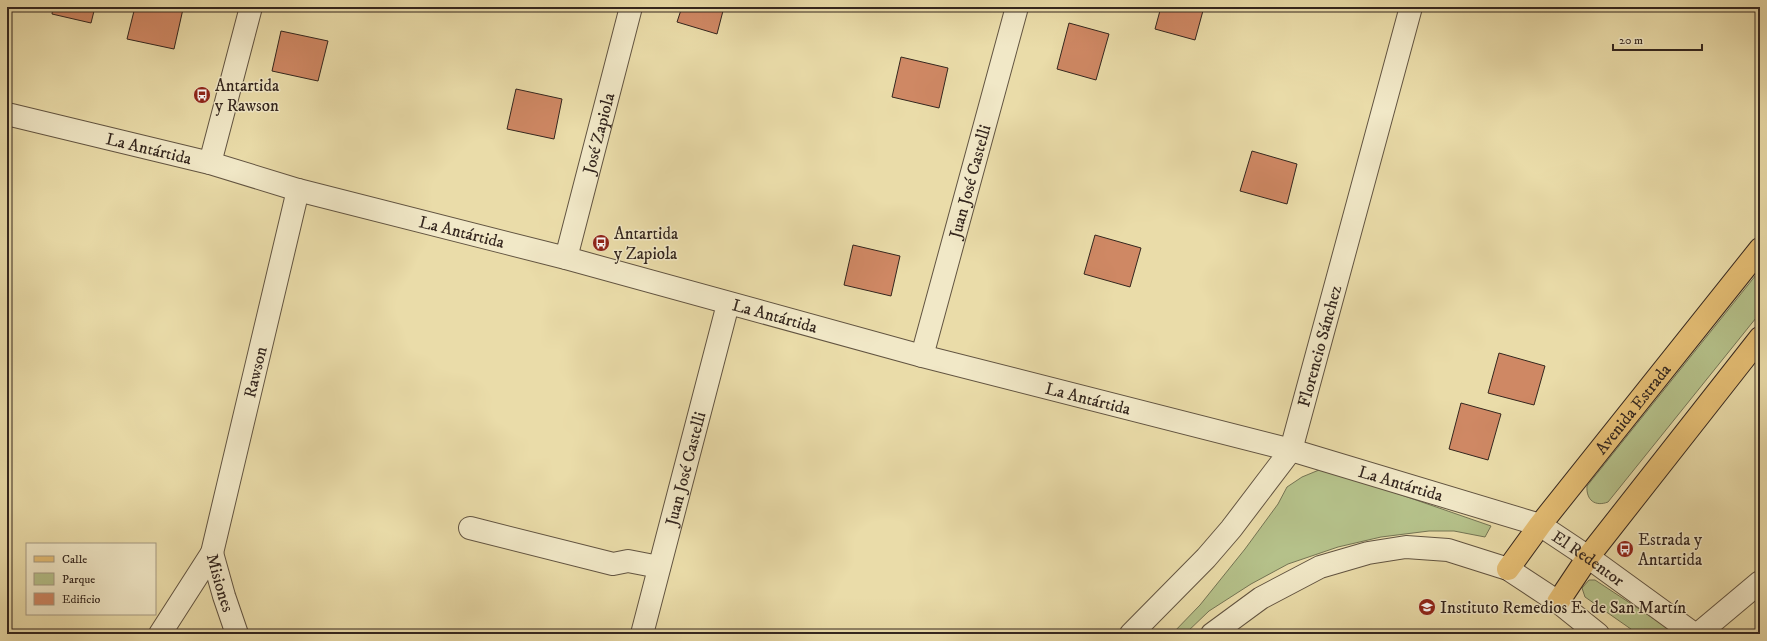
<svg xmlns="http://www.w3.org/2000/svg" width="1767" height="641" font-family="'IM FELL DW Pica',serif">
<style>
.green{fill:#b5c18a;stroke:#747454}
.building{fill:#cf8864;stroke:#34261e}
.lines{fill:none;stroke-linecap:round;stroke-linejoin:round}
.minor-casing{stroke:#625441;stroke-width:24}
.major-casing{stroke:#34261e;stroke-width:24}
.minor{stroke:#f1e8c7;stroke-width:22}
.major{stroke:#e5be74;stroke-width:22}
.labels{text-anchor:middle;stroke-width:3;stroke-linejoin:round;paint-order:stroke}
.poi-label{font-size:17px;fill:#34261e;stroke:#f1e8c7;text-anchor:start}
.street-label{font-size:17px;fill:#34261e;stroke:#f1e8c7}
</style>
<rect width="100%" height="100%" fill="#eadca9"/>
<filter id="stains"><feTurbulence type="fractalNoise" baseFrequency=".005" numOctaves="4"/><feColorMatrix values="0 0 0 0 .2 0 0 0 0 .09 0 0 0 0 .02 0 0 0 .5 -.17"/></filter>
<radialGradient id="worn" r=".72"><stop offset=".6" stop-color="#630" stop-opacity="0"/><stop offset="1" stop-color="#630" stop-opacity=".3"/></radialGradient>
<g class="green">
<path d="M1760 270V313L1608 502C1595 507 1586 500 1587 486Z"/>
<polygon points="1319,470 1341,474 1491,526 1485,537 1454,531 1429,531 1381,537 1338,547 1288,564 1251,584 1209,611 1185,634 1172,634 1200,605 1245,549 1278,504 1287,487 1302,477"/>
<polygon points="1589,580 1595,580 1671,630 1674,634 1638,634 1585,597 1582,588"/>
</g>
<g class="building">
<polygon points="53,7 95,7 91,23 52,14"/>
<polygon points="135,7 174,7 183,9 174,49 127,39"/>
<polygon points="682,7 724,7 717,34 677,22"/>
<polygon points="1161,7 1204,7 1195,40 1155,29"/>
<polygon points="1069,23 1109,34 1096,80 1057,69"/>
<polygon points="281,31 328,41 318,81 272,71"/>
<polygon points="901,57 948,68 939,108 892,97"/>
<polygon points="516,89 562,99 554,139 507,129"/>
<polygon points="1252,151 1297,164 1287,204 1240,191"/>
<polygon points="1095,235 1141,248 1130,287 1084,274"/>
<polygon points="853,245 900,256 891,296 844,285"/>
<polygon points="1499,353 1545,366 1534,405 1488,393"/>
<polygon points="1461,403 1501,414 1488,460 1449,449"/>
</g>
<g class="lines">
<g class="minor-casing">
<g id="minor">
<path id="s1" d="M7 114 210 163 298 190 566 258 922 356 1291 450 1540 525 1588 557 1694 634"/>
<polyline points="210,163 251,7"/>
<path id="s2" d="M566 258 631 7"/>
<path id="s3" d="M922 356 1017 7"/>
<polyline points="470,528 613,564 628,561 659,567"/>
<path id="s4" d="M212 553 298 190"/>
<path id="s5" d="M160 634 212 553 224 596 237 634"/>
<path id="s6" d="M642 634 728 304"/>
<path id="s7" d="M1131 634 1206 558 1231 529 1291 450 1411 7"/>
<polyline points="1212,634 1261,598 1320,567 1368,553 1406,547 1448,550 1508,569 1558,602 1598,634"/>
<polyline points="1698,634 1760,582"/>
</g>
</g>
<g class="major-casing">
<g id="major">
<path id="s8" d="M1508 569 1540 525 1760 249"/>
<polyline points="1558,602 1588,557 1760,338"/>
</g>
</g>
<use href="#minor" class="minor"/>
<use href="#major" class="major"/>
</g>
<defs>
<g id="bus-disc" transform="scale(0.9)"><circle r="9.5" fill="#8f2418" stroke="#f1e8c7"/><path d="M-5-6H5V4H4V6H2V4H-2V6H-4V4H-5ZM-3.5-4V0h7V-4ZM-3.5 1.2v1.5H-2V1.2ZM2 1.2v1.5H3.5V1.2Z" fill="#fff"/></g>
<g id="school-disc" transform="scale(0.9)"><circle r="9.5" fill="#8f2418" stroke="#f1e8c7"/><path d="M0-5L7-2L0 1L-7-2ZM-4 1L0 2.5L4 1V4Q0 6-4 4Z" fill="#fff"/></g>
</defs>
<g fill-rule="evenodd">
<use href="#bus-disc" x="202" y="95"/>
<use href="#bus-disc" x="601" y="243"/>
<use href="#bus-disc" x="1625" y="549"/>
<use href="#school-disc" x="1427" y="607"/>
</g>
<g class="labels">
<g class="poi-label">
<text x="215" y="91">Antartida<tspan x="215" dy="20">y Rawson</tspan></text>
<text x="614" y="239">Antartida<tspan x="614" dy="20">y Zapiola</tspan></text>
<text x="1638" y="545">Estrada y<tspan x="1638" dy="20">Antartida</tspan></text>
<text x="1440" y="613">Instituto Remedios E. de San Martín</text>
</g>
<g class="street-label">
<text dy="6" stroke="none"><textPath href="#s2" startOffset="129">José Zapiola</textPath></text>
<text dy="6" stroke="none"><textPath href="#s1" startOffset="146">La Antártida</textPath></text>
<text dy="6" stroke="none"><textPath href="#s3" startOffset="181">Juan José Castelli</textPath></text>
<text dy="6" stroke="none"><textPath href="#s1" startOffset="470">La Antártida</textPath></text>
<text dy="6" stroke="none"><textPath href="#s1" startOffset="794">La Antártida</textPath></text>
<text dy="6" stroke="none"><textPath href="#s7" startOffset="352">Florencio Sánchez</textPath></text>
<text dy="6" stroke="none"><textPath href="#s4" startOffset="186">Rawson</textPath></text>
<text dy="6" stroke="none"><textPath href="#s1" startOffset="1118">La Antártida</textPath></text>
<text dy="6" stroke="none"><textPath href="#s8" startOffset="203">Avenida Estrada</textPath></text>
<text dy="6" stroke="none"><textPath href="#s6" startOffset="171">Juan José Castelli</textPath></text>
<text dy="6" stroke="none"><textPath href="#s1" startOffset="1442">La Antártida</textPath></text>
<text dy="6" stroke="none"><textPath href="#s1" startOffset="1646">El Redentor</textPath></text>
<text dy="6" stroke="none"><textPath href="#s5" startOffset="127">Misiones</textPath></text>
</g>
</g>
<rect width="1767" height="641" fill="none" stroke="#eadca9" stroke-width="24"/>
<rect x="8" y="8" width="1751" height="625" fill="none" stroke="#34261e" stroke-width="2"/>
<rect x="12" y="12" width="1743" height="617" fill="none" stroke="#34261e"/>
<rect x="26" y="543" width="130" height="72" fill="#f1e8c7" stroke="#a59a83"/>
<rect x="34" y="556" width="20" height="6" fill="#e5be74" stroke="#a59a83"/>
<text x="62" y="563" font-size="12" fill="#34261e">Calle</text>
<rect x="34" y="573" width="20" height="12" fill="#b5c18a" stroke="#a59a83"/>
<text x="62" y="583" font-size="12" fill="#34261e">Parque</text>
<rect x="34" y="593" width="20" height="12" fill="#cf8864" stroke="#a59a83"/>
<text x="62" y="603" font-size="12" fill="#34261e">Edificio</text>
<path d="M1613 44v6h89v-6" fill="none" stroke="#34261e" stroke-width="2"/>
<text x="1619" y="44" font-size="12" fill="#34261e" stroke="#f1e8c7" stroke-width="3" paint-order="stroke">20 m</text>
<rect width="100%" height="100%" filter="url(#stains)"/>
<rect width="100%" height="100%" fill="url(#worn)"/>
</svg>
